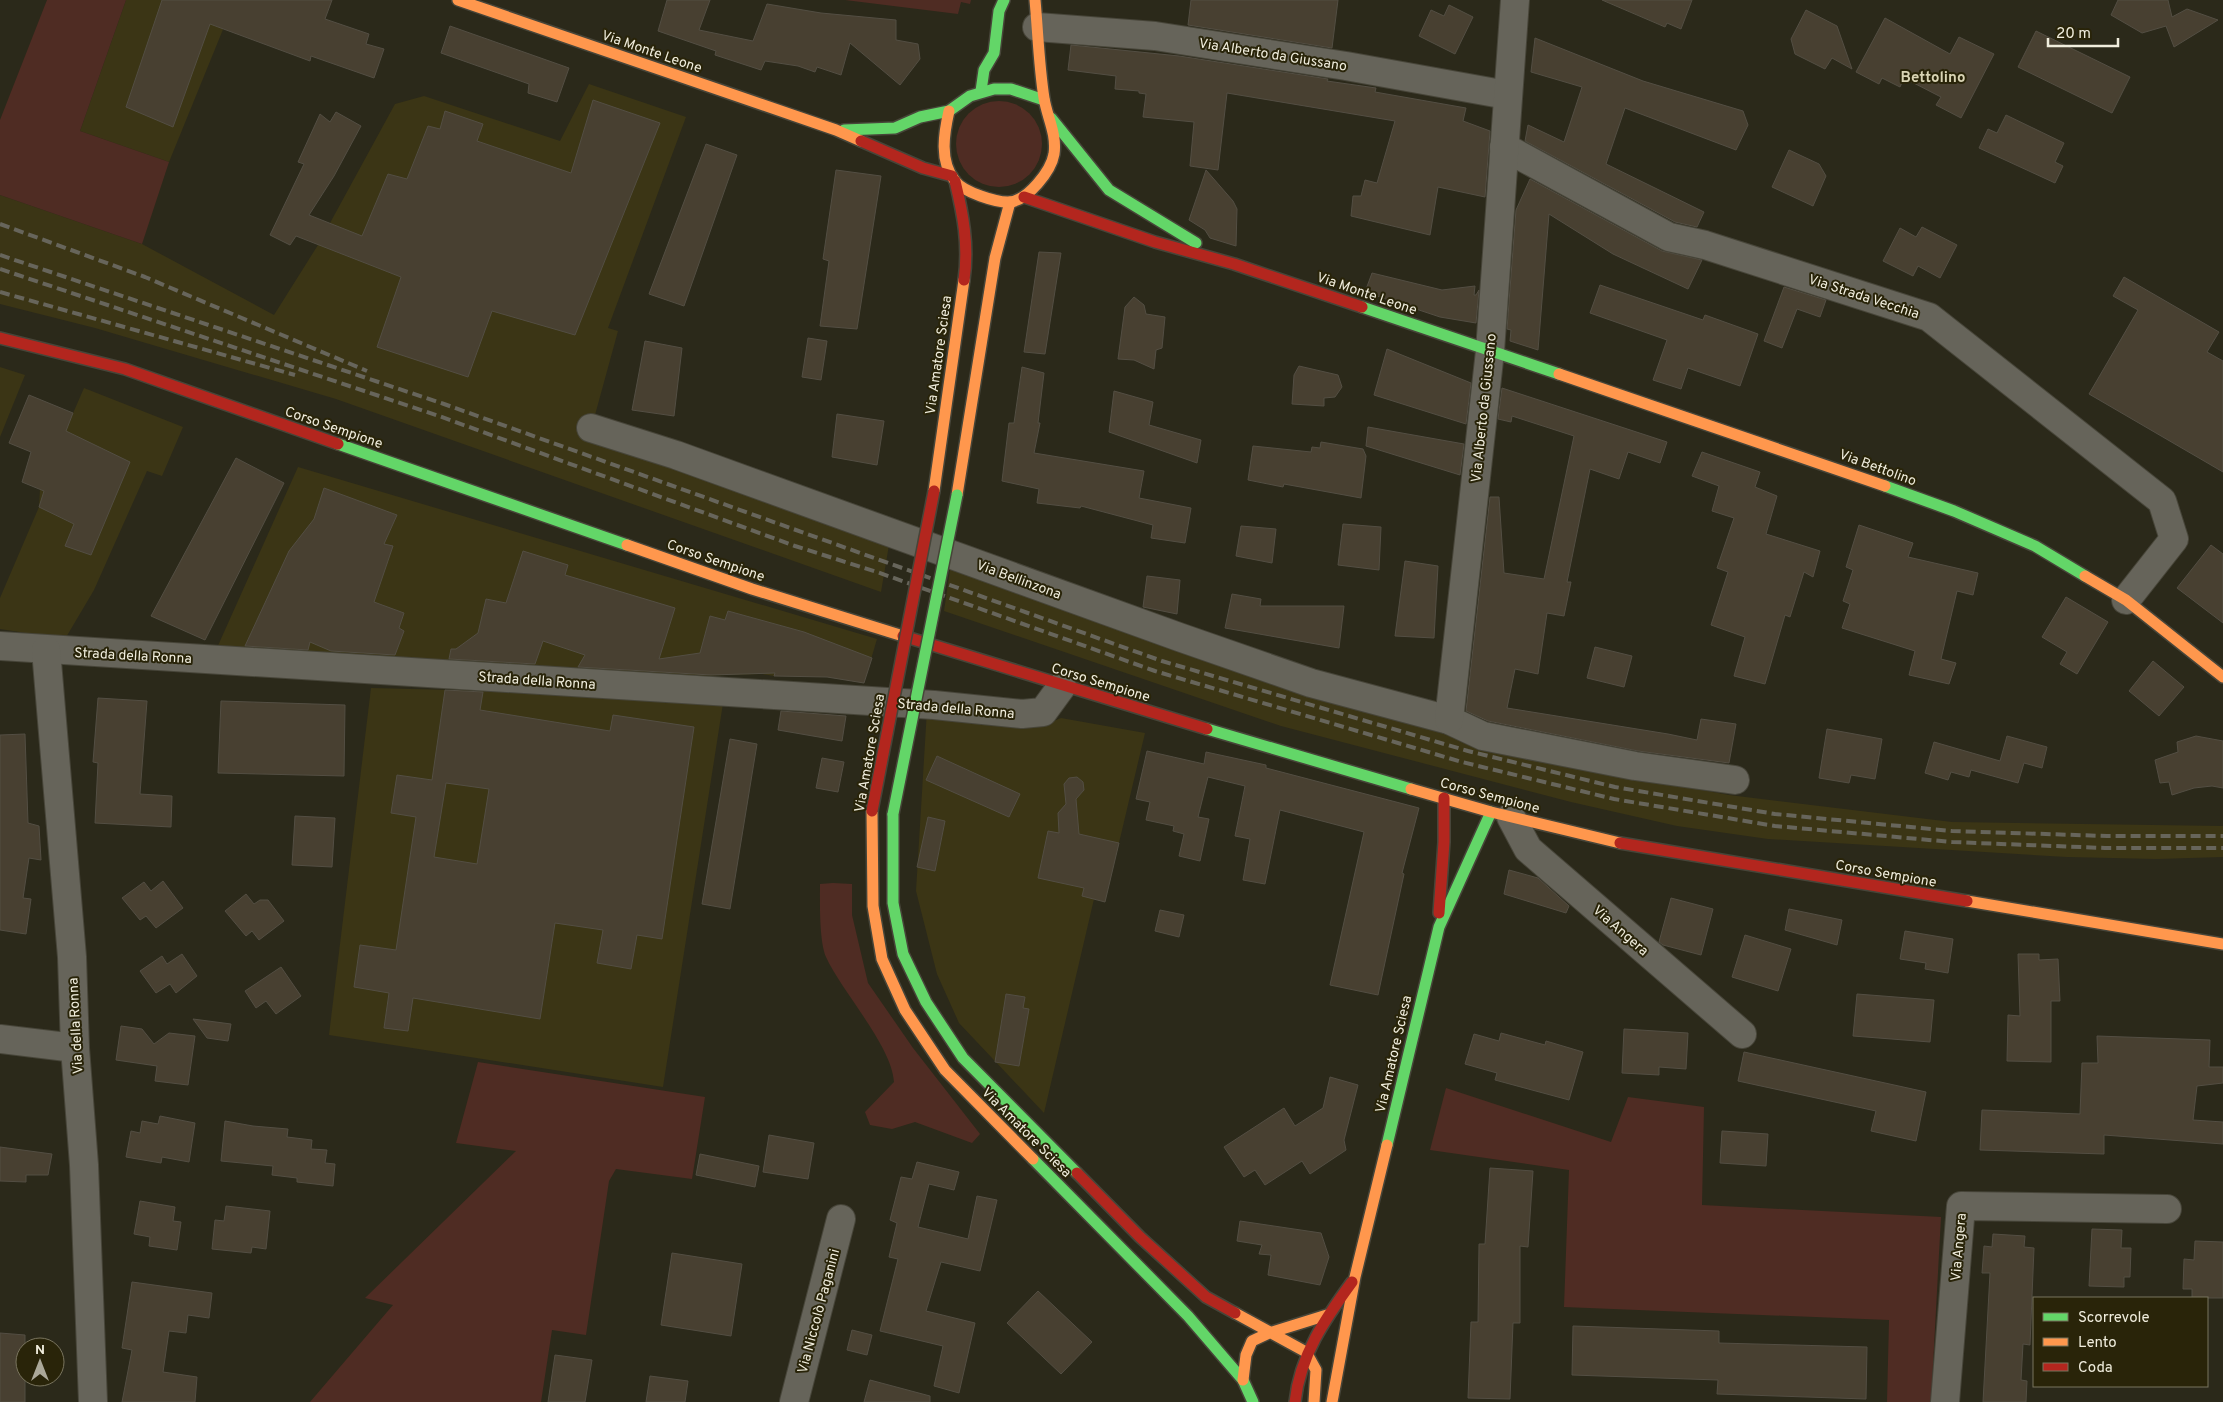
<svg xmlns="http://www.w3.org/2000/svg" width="2223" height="1402" font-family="Overpass,sans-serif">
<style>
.built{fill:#3b3515}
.green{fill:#4f2c23}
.building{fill:#484031;stroke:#534e43;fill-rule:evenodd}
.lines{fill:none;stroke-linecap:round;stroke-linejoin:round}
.street-casing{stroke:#474539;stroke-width:30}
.fast-casing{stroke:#474539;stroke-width:14}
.slow-casing{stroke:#474539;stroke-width:14}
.jam-casing{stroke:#474539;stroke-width:14}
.street{stroke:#66645a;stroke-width:28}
.fast{stroke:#63d668;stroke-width:11}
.slow{stroke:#ff974d;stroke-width:11}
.jam{stroke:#b3261e;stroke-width:11}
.rail{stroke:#67655b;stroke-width:4;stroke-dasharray:10 5;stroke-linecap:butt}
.fast-bridge-casing{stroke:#474539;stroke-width:14;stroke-linecap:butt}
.jam-bridge-casing{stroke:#474539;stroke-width:14;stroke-linecap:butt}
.fast-bridge{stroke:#63d668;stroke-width:11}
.jam-bridge{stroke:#b3261e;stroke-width:11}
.labels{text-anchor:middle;stroke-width:4;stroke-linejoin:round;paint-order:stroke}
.street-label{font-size:14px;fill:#f0eddd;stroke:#292409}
.neighbourhood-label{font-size:15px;font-weight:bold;fill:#d9d4b4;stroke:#292409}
</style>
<rect width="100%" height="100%" fill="#2b291a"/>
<g class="built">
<polygon points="126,0 235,0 169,162 80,131"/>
<polygon points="589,84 686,117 608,328 618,331 595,415 889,545 881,592 336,399 95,328 0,304 0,195 142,244 274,315 318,245 395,104 424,96 560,141"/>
<polygon points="0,367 25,375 0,437"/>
<polygon points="84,388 183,427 162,476 147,471 94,590 65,639 0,629 0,598 39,507 40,489"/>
<polygon points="298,467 877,639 864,683 827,677 774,676 762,674 654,677 216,650"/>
<polygon points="951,563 1359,710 1487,746 1564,765 1729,795 1952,822 2223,826 2223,857 2157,859 2067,857 1768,839 1677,826 1571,802 1281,726 944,611"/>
<polygon points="371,688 724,697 663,1087 329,1035"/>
<polygon points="927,710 1047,724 1061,718 1145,733 1105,902 1094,899 1044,1113 959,1023 937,974 916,891"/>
</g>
<g class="green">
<polygon points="47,0 126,0 80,131 169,162 142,244 0,195 0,120"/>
<polygon points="845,0 971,0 970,4 961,2 958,14"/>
<circle cx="999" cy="144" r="43"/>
<path d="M833 883 852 884V915L868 983 913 1048 980 1134 972 1143 915 1122 892 1129 870 1125 865 1112 894 1082C892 1046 842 992 826 957 819 940 820 903 820 884Z"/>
<polygon points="478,1062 705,1097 692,1179 616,1169 609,1181 586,1335 552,1330 541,1402 310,1402 393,1305 365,1298 516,1151 456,1143"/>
<polygon points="1446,1088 1611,1142 1628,1097 1704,1107 1702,1205 1941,1217 1931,1402 1887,1402 1889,1320 1564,1307 1569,1170 1430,1150"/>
</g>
<g class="building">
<polygon points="162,0 332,0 325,19 369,34 366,44 384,49 374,78 311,56 310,61 210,24 173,127 126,107"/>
<polygon points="667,0 710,0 699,30 753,41 767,4 821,13 896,20 896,40 918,44 920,59 900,85 850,43 841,75 817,67 815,72 798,66 765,61 761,70 715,55 716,51 658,31"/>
<polygon points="1191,0 1338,0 1332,48 1188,25"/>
<polygon points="1602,0 1692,0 1681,29 1667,23 1665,27"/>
<polygon points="2118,0 2168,0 2172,17 2187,9 2218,20 2174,47 2166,26 2142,33 2111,15"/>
<polygon points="1449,5 1473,17 1455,54 1419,36 1431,10 1444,16"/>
<polygon points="1806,10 1837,26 1852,69 1832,58 1825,69 1795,54 1791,39"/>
<polygon points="1885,18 1950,54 1959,37 1994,54 1961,118 1936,105 1941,97 1904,78 1900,87 1882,78 1879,84 1856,72"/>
<polygon points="450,26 569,68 557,102 528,93 529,84 441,53"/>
<polygon points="2036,31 2130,77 2112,113 2018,67"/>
<polygon points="1535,38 1643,81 1743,111 1748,125 1736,150 1625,108 1606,164 1704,212 1697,227 1675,222 1525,141 1528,125 1564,142 1582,87 1531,72"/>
<polygon points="1071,45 1179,56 1328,79 1327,81 1376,88 1375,92 1466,108 1463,121 1490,131 1485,197 1438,187 1430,235 1351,216 1353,196 1361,196 1365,180 1377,183 1395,121 1227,93 1218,170 1190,166 1194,122 1143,117 1146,94 1139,93 1139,91 1115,89 1116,76 1068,70"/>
<polygon points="593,100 660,123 575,335 492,311 468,377 377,347 401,277 296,236 290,245 270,235 304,164 298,162 320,114 330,122 336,112 361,126 334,176 309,215 362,236 388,174 407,179 428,126 440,129 445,111 483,124 477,141 571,173"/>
<polygon points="2006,115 2064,143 2055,162 2063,166 2055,183 1979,148 1988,129 1997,133"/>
<polygon points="706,144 737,155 684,306 649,294"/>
<polygon points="1789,150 1819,164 1826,176 1813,206 1772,187"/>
<polygon points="836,170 881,176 857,329 820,326 829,261 823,259"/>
<polygon points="1206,170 1233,201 1237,209 1236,246 1210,238 1205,230 1189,220"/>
<polygon points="1530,179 1662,251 1702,260 1688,289 1613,254 1549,214 1538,350 1510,341 1511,330 1507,329 1516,210"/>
<polygon points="1922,227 1957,245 1940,278 1918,266 1913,276 1883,261 1900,228 1916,237"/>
<polygon points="1039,252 1061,253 1045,354 1024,352"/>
<polygon points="1372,273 1442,290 1475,286 1474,295 1476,295 1479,290 1476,323 1440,317 1365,292"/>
<polygon points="2124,277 2219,332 2207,352 2223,361 2223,472 2089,394 2138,310 2113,296"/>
<polygon points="1600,285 1703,320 1705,315 1758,334 1740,386 1688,368 1681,389 1653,380 1667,340 1590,313"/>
<polygon points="1784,287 1826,300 1820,317 1797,309 1782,348 1764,341"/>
<polygon points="1134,297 1144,305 1146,314 1165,317 1162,348 1156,350 1154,369 1134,360 1118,359 1125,307"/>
<polygon points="808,338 827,341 821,380 802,377"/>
<polygon points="645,341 682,348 674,416 632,410"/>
<polygon points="1387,349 1471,383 1466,424 1374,395"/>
<polygon points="1299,366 1338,375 1342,387 1335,397 1324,398 1324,406 1292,404 1294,375"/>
<polygon points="1022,367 1044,373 1038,423 1040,423 1034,453 1144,471 1139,498 1191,508 1185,543 1151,538 1153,525 1081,506 1080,508 1037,503 1039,489 1002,481 1009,423 1014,423"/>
<polygon points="1502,388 1667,442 1660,463 1628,452 1619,479 1590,469 1567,582 1571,582 1564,616 1547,613 1538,674 1515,669 1507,708 1668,734 1697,740 1701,719 1736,724 1729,763 1638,751 1488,721 1466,711 1490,497 1499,497 1504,573 1544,579 1574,436 1512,416 1511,422 1498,419"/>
<polygon points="1114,391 1153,402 1149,425 1201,440 1197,463 1109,432"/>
<polygon points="29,395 73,413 66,431 130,462 91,555 65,546 74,524 39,507 44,491 22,482 31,452 9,443"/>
<polygon points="837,414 884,421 877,465 832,457"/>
<polygon points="1368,427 1464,444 1460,475 1366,446"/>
<polygon points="1321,442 1363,449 1366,456 1361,498 1284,484 1283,487 1248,480 1253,446 1311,452 1312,447 1320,448"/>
<polygon points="1702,452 1760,472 1755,487 1777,496 1766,534 1820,551 1813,577 1804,572 1790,617 1785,615 1765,684 1734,676 1745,637 1711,625 1728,572 1717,568 1734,518 1712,511 1719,486 1692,476"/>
<polygon points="236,458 284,483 205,640 151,616"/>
<polygon points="324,488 397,515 384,544 393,546 374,602 404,613 399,628 404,631 395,655 331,651 310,642 308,650 245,646 289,551 314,519"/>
<polygon points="1343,524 1381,527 1379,570 1338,565"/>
<polygon points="1859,525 1913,543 1908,557 1978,573 1973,595 1957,591 1941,659 1956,663 1949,684 1909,675 1915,651 1842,628 1850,604 1843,601 1853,570 1846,567"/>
<polygon points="1241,526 1276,529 1272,563 1236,556"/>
<polygon points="2211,545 2223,554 2223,623 2177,588"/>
<polygon points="523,551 568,565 565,575 675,608 659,659 700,653 710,616 725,620 728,611 804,632 872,658 864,683 827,677 774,676 775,673 711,675 578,667 585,655 543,641 535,664 449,659 451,649 456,649 478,633 486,599 506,603"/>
<polygon points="1405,561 1438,566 1434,638 1395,636"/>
<polygon points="1147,576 1180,580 1177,614 1143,607"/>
<polygon points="1232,594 1261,599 1260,606 1344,606 1339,648 1225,628"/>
<polygon points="2066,597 2108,622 2077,674 2060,664 2067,652 2042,637"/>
<polygon points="1595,647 1632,656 1624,687 1587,678"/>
<polygon points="2153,661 2184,687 2159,716 2129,691"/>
<path d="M445 690 483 692 480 710 610 731 613 715 694 727 662 939 637 935 631 969 597 963 603 930 555 923 540 1019 413 998 408 1031 384 1028 389 993 354 987 360 945 396 950 416 817 391 813 397 775 432 780ZM446 783 489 789 477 864 434 857Z"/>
<polygon points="98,698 147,701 140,794 172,796 171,827 95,823 98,763 93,762"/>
<polygon points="221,701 345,705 344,776 218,773"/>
<polygon points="781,711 846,716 842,741 778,730"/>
<polygon points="1827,729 1882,739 1875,779 1851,775 1849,783 1819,778"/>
<polygon points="25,734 28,823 39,826 41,860 29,858 23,898 31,899 26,934 0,930 0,735"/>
<polygon points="2007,736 2047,747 2042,768 2024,763 2018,783 1971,770 1969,777 1951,772 1948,780 1925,773 1934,742 2000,761"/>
<polygon points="2196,736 2223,741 2223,788 2212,786 2194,788 2172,795 2169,782 2160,783 2155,760 2178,752 2177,742"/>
<polygon points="730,739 757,744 730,909 702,904"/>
<polygon points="1147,751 1204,764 1206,752 1266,765 1266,768 1419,808 1402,873 1404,874 1378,995 1330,985 1364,832 1280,810 1265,884 1243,880 1250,839 1235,836 1245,786 1208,777 1198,817 1209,819 1200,861 1179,856 1184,834 1173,831 1174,826 1146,820 1150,802 1136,799"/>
<polygon points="937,756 1020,794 1009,817 926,780"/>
<polygon points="822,758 844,762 838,792 816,788"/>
<polygon points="1077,777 1083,782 1084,790 1076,799 1079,834 1119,843 1105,902 1082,896 1084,888 1038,878 1048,831 1059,833 1058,813 1066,804 1064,784 1069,778"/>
<polygon points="295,816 335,818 332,867 292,865"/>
<polygon points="928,817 945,821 935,871 917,867"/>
<polygon points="1509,870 1538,878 1569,906 1566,913 1504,894"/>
<polygon points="163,881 183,908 156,928 146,916 140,920 122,898 144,882 151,891"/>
<polygon points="246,894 254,904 260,900 268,900 284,921 259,940 252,931 246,936 225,911"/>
<polygon points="1671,898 1713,909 1701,955 1663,945 1659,942"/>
<polygon points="1789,909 1842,920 1837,945 1785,930"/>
<polygon points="1160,910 1184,915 1179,937 1155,931"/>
<polygon points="1905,931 1953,939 1948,973 1925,969 1926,963 1900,959"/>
<polygon points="1745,935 1791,949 1778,991 1732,977"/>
<polygon points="182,954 197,976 176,993 170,984 156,993 140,971 162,956 167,964"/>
<polygon points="2018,954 2039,954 2039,960 2058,959 2060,1001 2051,1001 2051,1062 2007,1061 2008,1015 2020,1016"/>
<polygon points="281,967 301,996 276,1014 266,1001 256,1008 245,991"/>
<polygon points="1006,994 1025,997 1023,1008 1029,1009 1019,1066 995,1062"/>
<polygon points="1857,994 1934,1000 1930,1042 1853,1036"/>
<polygon points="193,1019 231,1024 228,1041 207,1038"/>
<polygon points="121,1026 142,1029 154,1044 169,1033 195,1036 188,1085 155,1081 157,1066 116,1060"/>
<polygon points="1624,1029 1688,1033 1686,1069 1659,1067 1659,1075 1622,1073"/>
<polygon points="1501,1033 1545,1045 1546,1041 1583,1052 1569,1100 1495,1080 1497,1073 1465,1064 1474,1034 1499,1041"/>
<polygon points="2097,1036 2210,1040 2209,1067 2223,1067 2223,1083 2197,1086 2193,1120 2223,1122 2223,1144 2104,1135 2104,1154 1980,1150 1982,1110 2080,1114 2082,1063 2098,1063"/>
<polygon points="1744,1052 1926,1092 1916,1141 1871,1131 1876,1111 1738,1081"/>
<polygon points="1330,1077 1358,1085 1344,1140 1346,1150 1310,1174 1302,1161 1265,1185 1255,1170 1244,1177 1224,1147 1284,1108 1295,1126 1323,1108"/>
<polygon points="160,1116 195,1123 189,1162 162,1157 161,1163 126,1157 131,1131 140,1133 142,1121 158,1124"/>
<polygon points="225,1121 253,1126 288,1129 287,1137 312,1140 311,1149 327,1150 325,1163 335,1164 333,1186 297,1182 297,1178 272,1175 273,1166 221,1161"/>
<polygon points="1722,1131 1768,1134 1766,1166 1720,1163"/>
<polygon points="769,1135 814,1143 808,1179 763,1172"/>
<polygon points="0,1147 52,1154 48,1175 26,1175 26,1182 0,1181"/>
<polygon points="700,1154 759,1166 755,1187 696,1175"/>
<polygon points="917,1162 959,1172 954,1190 929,1184 918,1227 968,1239 977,1196 997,1200 980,1271 941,1262 926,1311 975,1323 959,1393 934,1386 943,1346 880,1331 898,1259 889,1257 897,1223 890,1220 901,1177 912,1179"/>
<polygon points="1490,1168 1533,1171 1528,1247 1520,1246 1520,1323 1513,1323 1510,1399 1468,1398 1471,1322 1478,1322 1479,1244 1485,1244"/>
<polygon points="140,1201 175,1207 173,1221 181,1222 177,1250 149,1246 150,1237 134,1234"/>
<polygon points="226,1206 270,1211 266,1249 252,1247 251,1253 212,1249 215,1220 224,1221"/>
<polygon points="1240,1221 1321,1233 1329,1257 1320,1285 1268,1275 1271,1255 1259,1254 1262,1245 1237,1241"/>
<polygon points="2092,1229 2122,1230 2121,1248 2131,1248 2130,1277 2124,1277 2124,1287 2089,1286"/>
<polygon points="1993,1234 2025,1236 2024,1247 2034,1248 2030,1345 2023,1344 2021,1380 2027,1381 2026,1402 1983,1402 1990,1273 1982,1273 1984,1246 1992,1247"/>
<polygon points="2195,1241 2223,1242 2223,1298 2192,1298 2192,1289 2183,1289 2184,1259 2194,1260"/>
<polygon points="672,1253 742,1264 731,1336 661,1325"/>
<polygon points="132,1282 212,1293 209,1318 188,1315 186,1333 169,1331 163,1372 197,1377 195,1402 122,1402 132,1350 122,1348"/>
<polygon points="1038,1291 1092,1342 1061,1374 1007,1323"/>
<polygon points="1573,1326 1719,1331 1719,1343 1867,1347 1866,1399 1717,1394 1718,1380 1572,1375"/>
<polygon points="852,1330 872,1335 867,1355 847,1350"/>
<polygon points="0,1333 25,1335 25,1402 0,1402"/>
<polygon points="555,1355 592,1360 585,1402 548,1402"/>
<polygon points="650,1376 688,1381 685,1402 646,1402"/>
<polygon points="870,1380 930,1396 930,1402 864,1402"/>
</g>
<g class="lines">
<g class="street-casing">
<g id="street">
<polyline points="1037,27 1155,36 1346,66 1507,95"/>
<polyline points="1504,147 1669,237 1705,245 1929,317 2162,501 2174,539 2126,600"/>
<polyline points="591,428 676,455 1179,637 1311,683 1449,720 1483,736 1635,766 1735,780"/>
<polyline points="0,646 934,705 1022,714 1043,712 1062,686"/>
<polyline points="46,650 72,957 75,1048 84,1165 93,1402"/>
<polyline points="1449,720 1490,351 1515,0"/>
<polyline points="1511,817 1528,849 1742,1034"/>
<polyline points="0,1039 75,1048"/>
<polyline points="794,1402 841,1219"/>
<polyline points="1945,1402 1961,1206 2167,1209"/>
</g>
</g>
<g class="fast-casing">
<g id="fast">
<polyline points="981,91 984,70 994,53 999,11 1004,0"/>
<polyline points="1051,118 1109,190 1196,243"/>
<polyline points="844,130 895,128 920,117 949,111 970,96 994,89 1011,89 1044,100"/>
<polyline points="1362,307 1559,374"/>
<polyline points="338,444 627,545"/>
<polyline points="1885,486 1954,511 2035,546 2085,576"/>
<polyline points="1207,729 1411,789"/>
<polyline points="893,814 893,903 903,954 926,1002 963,1058 1077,1173"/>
<polyline points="1387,1145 1439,927 1491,812"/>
<polyline points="1033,1159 1188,1316 1243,1380 1253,1402"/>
</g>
</g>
<g class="slow-casing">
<g id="slow">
<polyline points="458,0 836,130 861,141"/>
<path d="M949 111C944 133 939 161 955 181 963 192 997 203 1010 202 1028 200 1051 171 1054 154 1057 134 1047 117 1044 98 1039 66 1038 33 1035 0"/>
<polyline points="1559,374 1885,486"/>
<polyline points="934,491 964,280"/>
<polyline points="957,495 995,258 1010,202"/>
<polyline points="627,545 752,589 903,636"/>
<polyline points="2085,576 2126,600 2223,677"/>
<polyline points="1411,789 1491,812 1620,843"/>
<polyline points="872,811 873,906 882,959 905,1010 945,1070 1033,1159"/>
<polyline points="1967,901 2223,944"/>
<polyline points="1235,1313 1306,1352 1316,1370 1314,1402"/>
<polyline points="1243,1380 1246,1355 1252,1341 1269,1333 1327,1315"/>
<polyline points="1332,1402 1355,1277 1387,1145"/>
</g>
</g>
<g class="jam-casing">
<g id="jam">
<polyline points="861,141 923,168 952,176"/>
<path d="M955 181C963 214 969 245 964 280"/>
<polyline points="1024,197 1155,242 1234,264 1362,307"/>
<polyline points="0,338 125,369 338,444"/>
<polyline points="903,636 1207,729"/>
<polyline points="1620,843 1967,901"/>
<polyline points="1439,913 1444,842 1444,798"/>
<polyline points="1077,1173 1140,1237 1206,1297 1235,1313"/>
<path d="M1295 1402C1300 1355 1325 1319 1352 1282"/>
</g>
</g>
<use href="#street" class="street"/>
<use href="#fast" class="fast"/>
<use href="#slow" class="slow"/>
<use href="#jam" class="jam"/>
<g class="rail">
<polyline points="0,224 145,277 367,371"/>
<polyline points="0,255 444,404 1162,661 1468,751 1615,787 1775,814 1952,831 2107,836 2223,836"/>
<polyline points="0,269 439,416 795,546 877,572 1155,671 1462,762 1614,799 1775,826 1952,842 2105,848 2223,848"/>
<polyline points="0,292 295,375"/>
</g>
<g class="fast-bridge-casing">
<polyline id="fast-bridge" points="893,814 957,495"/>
</g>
<g class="jam-bridge-casing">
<polyline id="jam-bridge" points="872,811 934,491"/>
</g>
<use href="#fast-bridge" class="fast-bridge"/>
<use href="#jam-bridge" class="jam-bridge"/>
</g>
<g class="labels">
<g class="street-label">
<text transform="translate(652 51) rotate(19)" y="5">Via Monte Leone</text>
<text transform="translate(1273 54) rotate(9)" y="5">Via Alberto da Giussano</text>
<text transform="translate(1367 293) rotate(19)" y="5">Via Monte Leone</text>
<text transform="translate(1864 296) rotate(18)" y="5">Via Strada Vecchia</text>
<text transform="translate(938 355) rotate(-82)" y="5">Via Amatore Sciesa</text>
<text transform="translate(1483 408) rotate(-84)" y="5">Via Alberto da Giussano</text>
<text transform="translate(334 427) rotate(19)" y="5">Corso Sempione</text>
<text transform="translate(1878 467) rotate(20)" y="5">Via Bettolino</text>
<text transform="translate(716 560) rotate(19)" y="5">Corso Sempione</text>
<text transform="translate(1019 579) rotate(20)" y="5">Via Bellinzona</text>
<text transform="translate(133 655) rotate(3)" y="5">Strada della Ronna</text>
<text transform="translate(537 680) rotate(4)" y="5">Strada della Ronna</text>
<text transform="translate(1101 682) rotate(17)" y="5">Corso Sempione</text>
<text transform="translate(956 708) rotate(5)" y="5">Strada della Ronna</text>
<text transform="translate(869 753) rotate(-80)" y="5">Via Amatore Sciesa</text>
<text transform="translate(1490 795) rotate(15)" y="5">Corso Sempione</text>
<text transform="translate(1886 873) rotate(10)" y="5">Corso Sempione</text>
<text transform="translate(1621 930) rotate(41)" y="5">Via Angera</text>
<text transform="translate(75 1026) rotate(-93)" y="5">Via della Ronna</text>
<text transform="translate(1393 1054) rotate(-77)" y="5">Via Amatore Sciesa</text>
<text transform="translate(1027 1132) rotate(45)" y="5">Via Amatore Sciesa</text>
<text transform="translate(1958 1247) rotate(-85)" y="5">Via Angera</text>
<text transform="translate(818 1311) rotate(-75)" y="5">Via Niccolò Paganini</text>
</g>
<g class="neighbourhood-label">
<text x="1933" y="82">Bettolino</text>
</g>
</g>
<rect x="2033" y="1297" width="175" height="90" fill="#292409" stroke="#79745e"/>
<rect x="2043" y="1313" width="25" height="8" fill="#63d668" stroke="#79745e"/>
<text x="2078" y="1322" font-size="15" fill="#f0eddd">Scorrevole</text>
<rect x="2043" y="1338" width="25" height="8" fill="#ff974d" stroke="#79745e"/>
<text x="2078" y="1347" font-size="15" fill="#f0eddd">Lento</text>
<rect x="2043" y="1363" width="25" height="8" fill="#b3261e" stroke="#79745e"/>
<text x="2078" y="1372" font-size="15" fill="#f0eddd">Coda</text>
<g transform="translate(40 1362)"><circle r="24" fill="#292409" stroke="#79745e"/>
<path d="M0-4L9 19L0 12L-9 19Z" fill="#aba899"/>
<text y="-8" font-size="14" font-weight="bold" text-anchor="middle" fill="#f0eddd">N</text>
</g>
<path d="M2048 38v8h70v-8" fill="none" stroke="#f0eddd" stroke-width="2.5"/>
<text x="2056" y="38" font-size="15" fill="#f0eddd" stroke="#292409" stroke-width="4" paint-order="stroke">20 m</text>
</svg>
